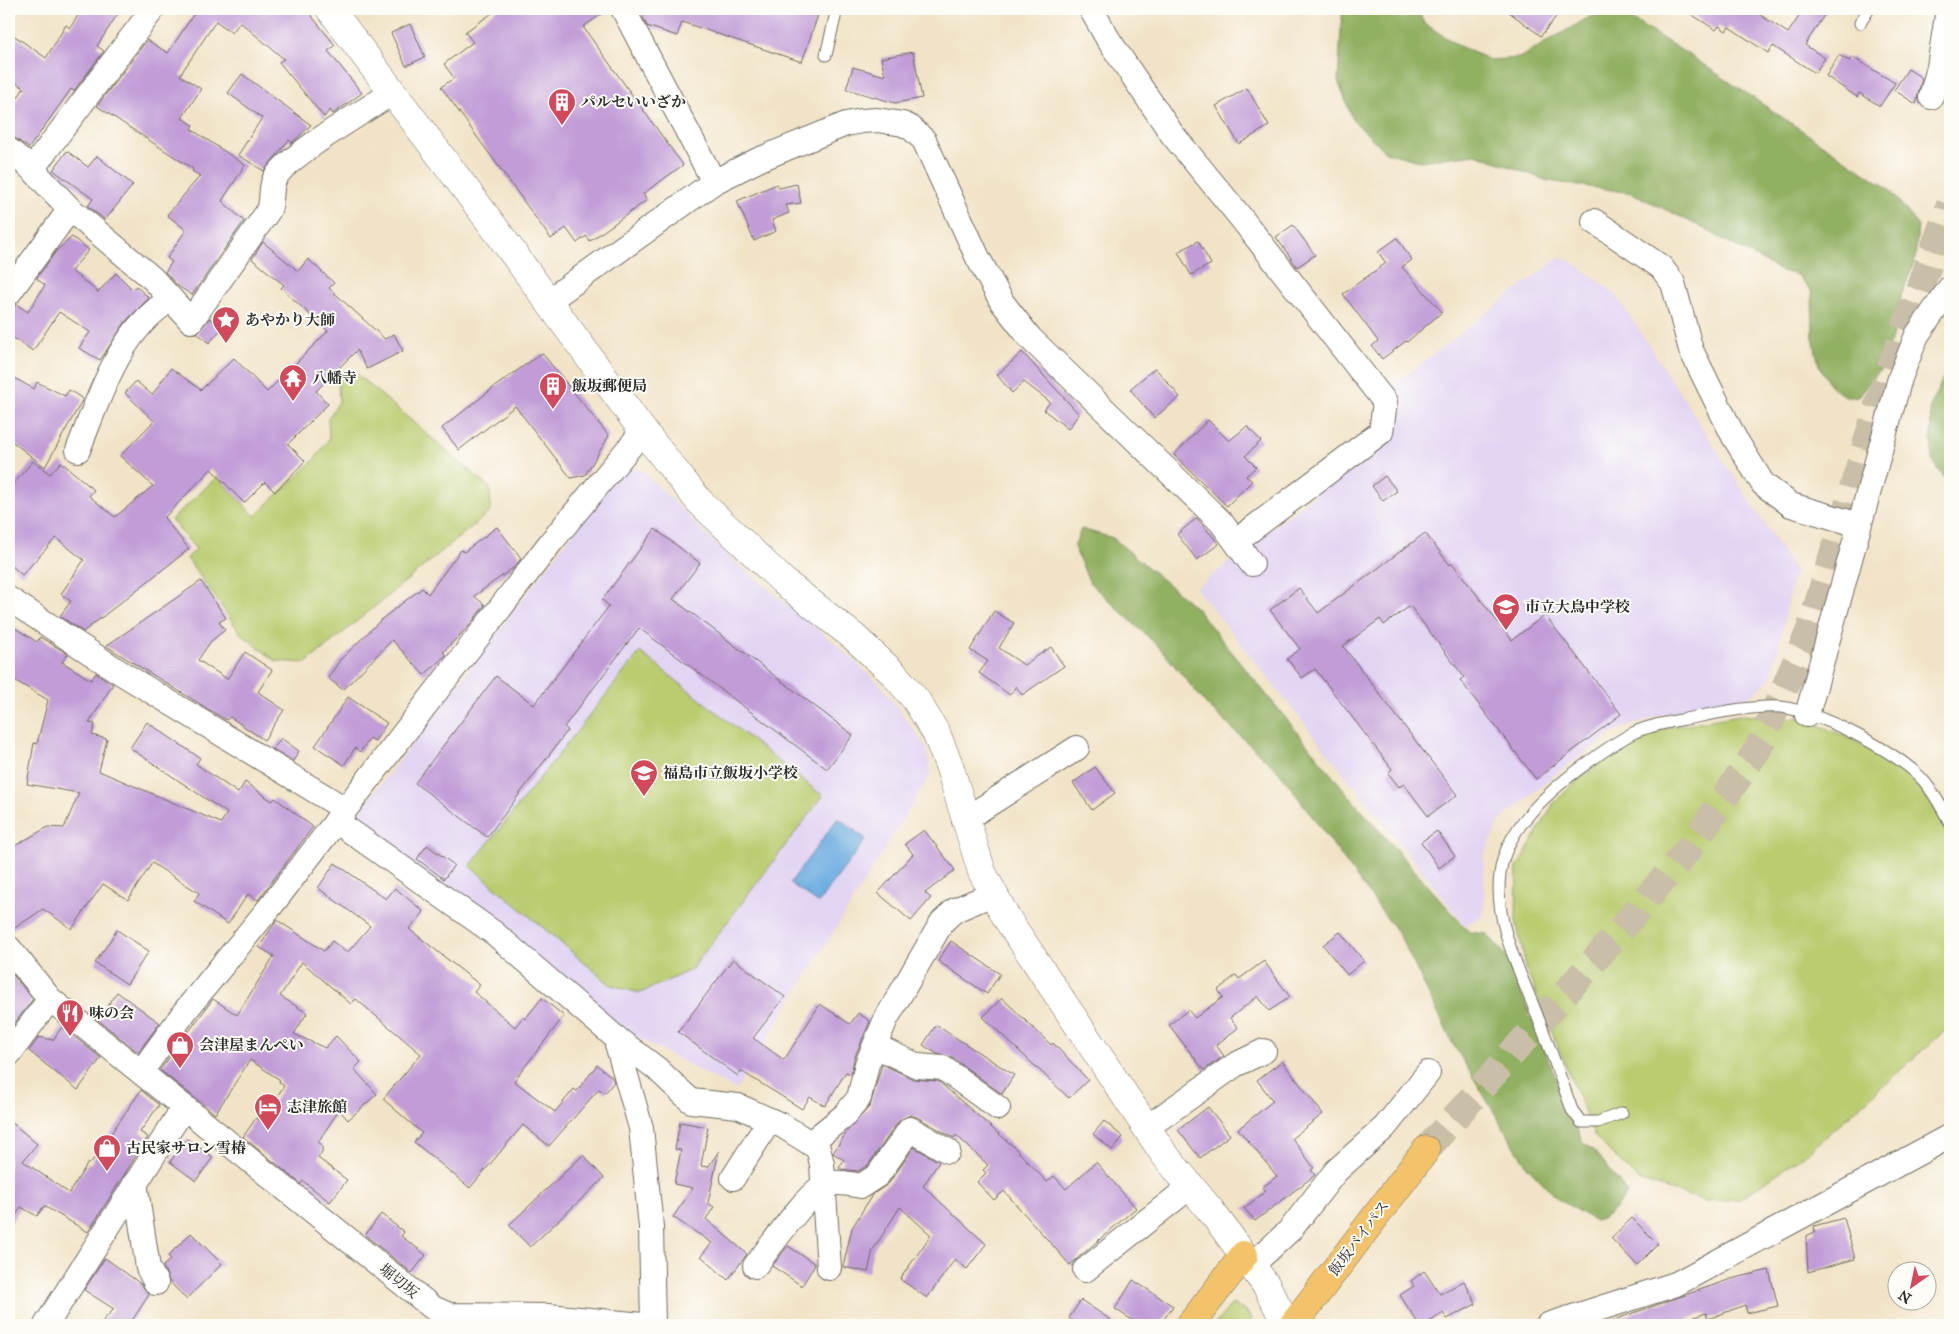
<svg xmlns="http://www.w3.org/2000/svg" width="1959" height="1334" font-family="'IM FELL Great Primer','Noto Serif JP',serif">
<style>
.built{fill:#e2d4f3}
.green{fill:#b9cc70;stroke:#727c4e}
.forest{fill:#92b062;stroke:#5e6e46}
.water{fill:#6eaee1;stroke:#4c6c86}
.building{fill:#c19cd7}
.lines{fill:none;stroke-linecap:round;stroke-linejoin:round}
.trunk-tunnel{stroke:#c9bea7;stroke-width:28;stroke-dasharray:28 14;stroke-linecap:butt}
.service-casing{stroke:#706b61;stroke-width:13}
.minor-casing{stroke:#706b61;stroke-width:26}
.tertiary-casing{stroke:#706b61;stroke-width:29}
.trunk-casing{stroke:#706b61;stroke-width:29}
.service{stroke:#fff;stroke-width:11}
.minor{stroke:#fff;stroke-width:24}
.tertiary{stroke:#fff;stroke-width:28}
.trunk{stroke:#f2c36a;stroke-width:28}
.labels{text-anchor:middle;stroke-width:4;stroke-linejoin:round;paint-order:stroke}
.poi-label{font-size:15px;font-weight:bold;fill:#2b2b2b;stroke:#fdfcf7;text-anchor:start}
.street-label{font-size:15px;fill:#2b2b2b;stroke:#fdfcf7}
</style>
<rect width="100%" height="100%" fill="#fdfcf7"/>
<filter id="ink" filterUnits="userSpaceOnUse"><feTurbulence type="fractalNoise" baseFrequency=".02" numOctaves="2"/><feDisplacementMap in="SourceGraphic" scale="10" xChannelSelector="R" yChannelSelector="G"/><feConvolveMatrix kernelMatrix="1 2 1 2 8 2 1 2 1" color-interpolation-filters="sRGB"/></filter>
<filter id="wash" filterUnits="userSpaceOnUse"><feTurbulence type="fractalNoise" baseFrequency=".0096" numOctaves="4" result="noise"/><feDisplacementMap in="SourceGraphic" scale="20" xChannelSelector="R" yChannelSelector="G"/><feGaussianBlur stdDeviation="1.12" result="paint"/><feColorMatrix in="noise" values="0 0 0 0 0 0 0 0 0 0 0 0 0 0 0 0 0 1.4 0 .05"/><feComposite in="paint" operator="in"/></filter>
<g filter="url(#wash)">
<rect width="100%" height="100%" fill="#f1e3c6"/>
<g class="built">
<polygon points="1559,258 1571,261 1615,293 1795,571 1772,675 1760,689 1746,698 1658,716 1618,730 1558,772 1500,821 1484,856 1484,916 1465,925 1196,588 1389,437 1391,387"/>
<polygon points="624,467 643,471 726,554 837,645 882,686 926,747 931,774 736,1090 608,1022 353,821"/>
</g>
<g class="green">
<polygon points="352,370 490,488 491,511 306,663 276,661 241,634 187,558 196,549 171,520 217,477 255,516 314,460 329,439 328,418 339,402 338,382"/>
<polygon points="640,652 823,796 691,970 640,993 611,985 470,866"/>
<polygon points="1740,715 1802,718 1849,738 1877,753 1912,778 1934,808 1950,844 1950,1026 1807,1153 1740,1199 1706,1201 1638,1180 1595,1137 1527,971 1516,921 1517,868 1554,803 1581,777 1630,742 1670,727"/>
<polygon points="1232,1304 1247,1312 1255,1325 1214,1325"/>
</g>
<g class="forest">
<polygon points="1335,9 1417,9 1424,23 1457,45 1490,60 1519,58 1591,16 1625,15 1692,57 1888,188 1918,225 1915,261 1901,296 1899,318 1880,370 1859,396 1845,397 1830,385 1819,365 1813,338 1812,292 1798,275 1781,271 1699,226 1632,193 1548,181 1476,154 1420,161 1385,152 1353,120 1338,81 1342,14"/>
<polygon points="1950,363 1950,486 1932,460 1930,407"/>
<path d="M1081 529 1113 538 1195 607 1355 803 1469 932 1487 934 1505 954 1582 1141 1599 1156 1627 1193C1618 1207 1610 1216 1595 1221L1558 1199 1526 1165 1453 1044 1400 936 1281 774 1207 705 1160 648 1090 583 1074 547Z"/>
</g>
<polygon class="water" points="838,818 866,839 818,903 790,883"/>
<g id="blocks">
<g class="building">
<polygon points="82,9 121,9 97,46 104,51 74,91 71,89 29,148 9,134 9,111 24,88 9,78 9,32 46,58 66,25 70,28"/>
<polygon points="197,9 306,9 335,45 328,51 362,93 333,114 330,110 324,117 279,62 284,59 240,22 232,33 216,21 180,75 201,89 182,118 193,125 191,129 245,165 222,201 244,221 192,295 178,286 165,272 172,262 167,258 186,230 167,215 200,176 192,171 193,169 97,106 147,40 168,53"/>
<polygon points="498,9 609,9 583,27 683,165 643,194 647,200 590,241 586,236 577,243 566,228 551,239 441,87 454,78 444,64 473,42 465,32"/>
<polygon points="646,9 820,9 802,62 682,22 677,36 647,26 643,17"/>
<polygon points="1505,9 1562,9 1541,36"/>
<polygon points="1683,9 1751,9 1788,33 1804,9 1828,9 1805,45 1825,58 1815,73 1773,46 1768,53 1729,27 1726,31 1719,26 1716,30"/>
<polygon points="410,24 425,57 406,66 391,33"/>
<polygon points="913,52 922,98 895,103 846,89 853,67 885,76 881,58"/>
<polygon points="1839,55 1849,61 1852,57 1895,83 1880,106 1859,93 1857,97 1826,76"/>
<polygon points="1908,69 1922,78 1916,104 1894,90"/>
<polygon points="242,74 311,125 292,143 289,140 264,171 238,155 262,118 228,93"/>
<polygon points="1247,88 1269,126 1239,144 1216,106"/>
<polygon points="67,151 88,167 97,156 133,185 105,220 88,206 93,199 53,170"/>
<polygon points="777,184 779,188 797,184 801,203 786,205 789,213 772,220 776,231 754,241 737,201"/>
<polygon points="1293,225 1315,255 1297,267 1276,237"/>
<polygon points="72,237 89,250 71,271 98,292 116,273 133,290 136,286 149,298 126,321 100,360 79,348 90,332 59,312 33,351 9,335 9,315 16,304 28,312 45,285 37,279 38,276 57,250"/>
<polygon points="1397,238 1412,260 1402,267 1442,312 1407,342 1406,341 1382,359 1372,346 1378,341 1343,294 1386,263 1378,252"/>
<polygon points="1198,241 1211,264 1191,275 1178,252"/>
<polygon points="263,242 298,271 308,259 334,283 329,288 385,339 394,334 403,351 367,369 357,350 316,391 328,404 288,444 305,461 275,492 265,482 244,503 211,469 164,518 189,549 83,632 60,616 71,601 61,594 84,560 56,538 22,575 9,563 9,489 33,461 50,474 61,462 94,490 89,496 115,517 153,486 120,456 154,421 125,393 136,381 152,395 171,368 201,390 234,358 267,392 328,331 281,288 284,285 252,259"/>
<polygon points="210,318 222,328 209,343 197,333"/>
<polygon points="1022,352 1079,414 1068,429 1044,410 1050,402 1024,382 1012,393 997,375"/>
<polygon points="542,353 609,436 585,475 571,478 515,406 459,450 442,428 497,385"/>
<polygon points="1155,368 1180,397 1154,418 1130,389"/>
<polygon points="9,375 34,389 37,382 65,396 69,390 83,399 45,467 9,439"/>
<polygon points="1208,420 1229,441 1247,426 1261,441 1245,456 1256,467 1246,476 1252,481 1227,506 1174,455"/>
<polygon points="1385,476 1397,491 1383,501 1372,486"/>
<polygon points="1197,518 1219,544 1197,560 1177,534"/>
<polygon points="497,527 521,558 516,566 474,596 485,605 469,626 443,652 446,655 424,675 392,640 343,690 328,678 340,660 383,618 422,588 428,594 461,550 464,552"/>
<polygon points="655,529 700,563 673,599 853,735 827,769 639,628 564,727 568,730 487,837 415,783 496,676 534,705 609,606 602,600"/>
<polygon points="1425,533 1450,565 1452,563 1512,640 1545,615 1621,714 1536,779 1460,680 1464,677 1410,606 1384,625 1380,619 1343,646 1457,795 1428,816 1404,784 1399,787 1388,773 1392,769 1315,669 1302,678 1287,659 1300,649 1270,610 1299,588 1318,613"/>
<polygon points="201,581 226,618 219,622 225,630 211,641 198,660 227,679 245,652 272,670 258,692 284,710 264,740 230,717 226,720 106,646"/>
<polygon points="994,611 1014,623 999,648 1024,665 1051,647 1064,666 1022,695 1016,686 1010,695 979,673 988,661 970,650"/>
<polygon points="9,624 37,642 40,637 68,654 62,662 91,680 96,673 113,684 89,723 95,724 92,735 107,739 99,771 221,823 227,813 130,748 147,722 200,758 196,764 238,793 245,782 272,801 275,798 313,827 258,900 248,894 228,924 194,901 199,893 152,863 128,900 103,884 72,929 43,909 9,932 9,849 48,827 64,828 79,793 27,784 34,743 37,744 48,700 9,677"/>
<polygon points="348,697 387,723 375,741 370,738 360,752 355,748 344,765 315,746"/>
<polygon points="281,738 299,751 293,761 273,749"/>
<polygon points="1095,767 1115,793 1092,810 1073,783"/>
<polygon points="924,830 955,870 925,893 931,898 911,921 878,893 913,854 905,844"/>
<polygon points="1437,831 1455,856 1439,868 1421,842"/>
<polygon points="427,845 454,865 444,879 417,859"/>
<polygon points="335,863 386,899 395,888 424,912 409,929 480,985 474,992 515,1027 523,1017 525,1019 542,998 564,1016 514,1081 555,1112 574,1089 577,1091 597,1065 612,1077 614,1082 605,1093 599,1089 549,1146 523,1125 470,1188 414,1142 422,1133 383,1099 421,1054 356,999 351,1004 302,962 280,996 307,1013 294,1034 325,1048 336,1036 361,1062 354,1069 377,1094 348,1120 339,1110 318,1142 322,1145 322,1152 318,1158 347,1180 330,1202 303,1181 301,1184 243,1137 256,1118 261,1121 284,1086 279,1082 280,1080 250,1060 215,1114 160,1070 213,999 237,1015 274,956 259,947 277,920 324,951 332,941 347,953 370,926 318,888"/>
<polygon points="117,930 149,951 127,984 95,963"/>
<polygon points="1340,932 1364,961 1347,975 1323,945"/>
<polygon points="951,941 1000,974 987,994 938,961"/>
<polygon points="733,959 785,997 753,1038 784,1060 820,1004 850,1024 858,1013 870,1021 854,1059 851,1074 846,1072 825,1106 810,1097 802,1109 741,1071 738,1076 678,1032"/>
<polygon points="1264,961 1290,997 1269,1011 1258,996 1230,1018 1238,1028 1216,1045 1224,1056 1204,1070 1169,1025 1188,1010 1195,1018 1223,997 1218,990 1236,975 1239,979"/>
<polygon points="9,970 33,999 9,1031"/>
<polygon points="117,992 160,1023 138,1052 98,1020"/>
<polygon points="1002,998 1051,1045 1053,1043 1088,1080 1069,1098 983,1017"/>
<polygon points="936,1025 1014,1075 1002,1094 951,1057 937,1054 923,1045"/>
<polygon points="62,1027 101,1058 78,1090 29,1051 39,1037 53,1040"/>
<polygon points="1282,1061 1323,1114 1292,1138 1314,1168 1311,1170 1315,1175 1255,1221 1244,1208 1266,1191 1263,1187 1277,1176 1238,1129 1273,1101 1257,1080"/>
<polygon points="882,1064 913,1079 938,1081 1014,1147 1047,1182 1054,1176 1066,1189 1096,1162 1136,1208 1070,1265 1004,1191 994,1200 977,1182 986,1173 983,1170 988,1165 956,1135 954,1138 917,1117 910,1115 899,1121 868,1165 858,1171 841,1169 839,1168 844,1160 833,1153 848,1130 870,1106"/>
<polygon points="141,1090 159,1105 140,1132 148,1137 88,1232 44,1206 37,1216 21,1207 9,1226 9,1120 37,1144 23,1161 69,1193 88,1163 90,1164"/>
<polygon points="1208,1107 1230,1135 1200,1158 1178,1130"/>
<polygon points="1104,1121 1123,1137 1112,1150 1093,1134"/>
<polygon points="680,1122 708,1127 701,1166 708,1167 719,1151 708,1203 714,1207 706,1219 747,1254 728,1280 701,1256 712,1243 673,1217 693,1188 674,1184 681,1150 675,1149"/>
<polygon points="187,1139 213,1157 196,1181 170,1162"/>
<polygon points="914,1147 939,1162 923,1186 986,1244 967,1269 955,1259 927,1298 900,1279 931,1235 900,1207 873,1250 868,1272 843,1267 852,1228 872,1195 889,1183"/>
<polygon points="583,1155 604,1178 530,1247 509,1225"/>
<polygon points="381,1214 404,1232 401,1236 426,1255 412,1273 365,1235"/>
<polygon points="1632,1218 1658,1244 1637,1265 1611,1238"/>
<polygon points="1844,1218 1855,1259 1808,1272 1806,1236 1815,1232 1814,1226"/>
<polygon points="191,1233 222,1264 186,1299 169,1281 163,1266 171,1259 168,1256"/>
<polygon points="788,1246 815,1264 802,1286 772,1266"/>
<polygon points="105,1258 141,1284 149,1295 129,1325 99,1325 114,1309 84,1290"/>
<polygon points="1769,1270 1778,1306 1747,1313 1745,1305 1708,1319 1706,1313 1671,1325 1609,1325 1608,1322 1731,1279"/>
<polygon points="1424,1271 1440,1294 1464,1281 1476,1304 1447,1319 1443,1313 1425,1325 1419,1325 1400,1295 1414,1286 1411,1281"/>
<polygon points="1133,1280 1173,1306 1160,1325 1140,1325 1115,1309"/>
<polygon points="1081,1300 1118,1325 1080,1325 1069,1318"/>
</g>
</g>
</g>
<g filter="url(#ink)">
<use href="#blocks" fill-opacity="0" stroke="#706b61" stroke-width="1"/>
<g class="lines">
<polyline class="trunk-tunnel" points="1426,1150 1608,945 1691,846 1758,749 1810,630 1884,386 1950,205"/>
<g class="service-casing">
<g id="service">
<polyline points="1860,23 1869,9"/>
<polyline points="826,55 837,9"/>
<path d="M1622 1113 1598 1122H1581L1572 1110C1560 1076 1548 1043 1535 1010 1518 967 1494 921 1500 874 1505 834 1537 803 1566 779 1587 763 1610 745 1633 733 1652 724 1676 721 1696 717 1720 712 1757 705 1781 707 1819 712 1896 751 1922 779 1934 792 1942 808 1950 823"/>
</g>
</g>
<g class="minor-casing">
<g id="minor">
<polyline points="623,9 714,182"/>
<polyline points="1091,9 1108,39 1172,134 1238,214 1385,402 1381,432 1236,541"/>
<polyline points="1931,97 1939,67 1948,9"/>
<path d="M9 150 32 169 70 209 153 279 191 321 269 210C273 199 270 189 274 180 283 158 368 109 392 93"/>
<polyline points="32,169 153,9"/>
<polyline points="1594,221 1661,267 1673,283 1691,350 1734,437 1763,484 1791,505 1859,525"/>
<polyline points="9,293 70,209"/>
<polyline points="547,302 714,182 758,160 846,124 862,121 877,120 903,124 911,128 924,140 978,258 1002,302 1030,338 1221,522 1252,564"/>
<path d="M78 450C100 396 118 332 171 299"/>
<polyline points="9,599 118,671 345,809"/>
<polyline points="1807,715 1900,378 1917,335 1950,288"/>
<polyline points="964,820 1077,748"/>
<polyline points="336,821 494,933 615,1037 641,1128 651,1227 653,1325"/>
<polyline points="9,948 50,999 433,1308 449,1315 548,1316 643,1325"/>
<polyline points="615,1037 656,1068 691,1101 738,1106 783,1126 818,1148 822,1164 829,1268"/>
<polyline points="875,1046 918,1066 943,1068 998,1108"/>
<polyline points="9,1054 50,999"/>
<polyline points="141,1072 186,1010 274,902 551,542 643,431"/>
<polyline points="1146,1128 1235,1065 1264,1051"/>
<polyline points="810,1143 845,1115 859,1098 867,1064 886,1019 942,922 955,910 993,894"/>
<polyline points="733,1178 770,1120"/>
<polyline points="135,1183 148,1268 156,1283"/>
<path d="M755 1266C770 1248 805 1196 823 1186 834 1180 850 1184 861 1186L878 1175 910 1129 948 1151"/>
<polyline points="1251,1266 1290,1230 1336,1171 1385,1127 1428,1073"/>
<polyline points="1085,1270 1191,1186"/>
<polyline points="46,1325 184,1107"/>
<polyline points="1548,1325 1676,1284 1950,1136"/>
</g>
</g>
<g class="tertiary-casing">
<polyline id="tertiary" points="330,9 494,227 643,431 699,501 784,582 854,637 894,674 916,700 936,733 949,765 982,872 1006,917 1164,1154 1211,1211 1266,1285 1287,1325"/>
</g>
<g class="trunk-casing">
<g id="trunk">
<polyline points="1190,1325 1244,1255"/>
<polyline points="1293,1325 1426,1150"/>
</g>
</g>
<use href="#service" class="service"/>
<use href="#minor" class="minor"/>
<use href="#tertiary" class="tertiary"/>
<use href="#trunk" class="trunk"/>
</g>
</g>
<defs>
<g id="building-pin" transform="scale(1.4375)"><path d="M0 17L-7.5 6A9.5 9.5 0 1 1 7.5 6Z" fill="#d1495b" stroke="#fdfcf7"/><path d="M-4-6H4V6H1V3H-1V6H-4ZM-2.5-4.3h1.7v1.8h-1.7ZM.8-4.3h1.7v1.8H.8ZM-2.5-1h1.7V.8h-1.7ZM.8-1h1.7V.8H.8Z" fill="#fff"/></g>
<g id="sight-pin" transform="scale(1.4375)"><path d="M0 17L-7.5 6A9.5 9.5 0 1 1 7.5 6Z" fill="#d1495b" stroke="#fdfcf7"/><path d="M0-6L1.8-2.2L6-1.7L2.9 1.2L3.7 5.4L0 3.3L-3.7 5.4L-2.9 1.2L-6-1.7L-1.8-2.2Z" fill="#fff"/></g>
<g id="temple-pin" transform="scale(1.4375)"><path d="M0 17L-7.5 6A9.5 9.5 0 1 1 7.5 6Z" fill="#d1495b" stroke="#fdfcf7"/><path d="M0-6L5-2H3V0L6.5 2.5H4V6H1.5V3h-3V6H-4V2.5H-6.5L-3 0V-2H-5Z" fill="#fff"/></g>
<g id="school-pin" transform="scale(1.4375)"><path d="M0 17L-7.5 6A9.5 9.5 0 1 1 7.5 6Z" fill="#d1495b" stroke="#fdfcf7"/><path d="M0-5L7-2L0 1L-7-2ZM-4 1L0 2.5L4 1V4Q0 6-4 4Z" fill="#fff"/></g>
<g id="restaurant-pin" transform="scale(1.4375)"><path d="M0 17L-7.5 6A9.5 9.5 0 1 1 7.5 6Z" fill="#d1495b" stroke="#fdfcf7"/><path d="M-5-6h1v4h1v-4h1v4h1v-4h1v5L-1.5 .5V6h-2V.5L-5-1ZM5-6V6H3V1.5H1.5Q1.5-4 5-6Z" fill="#fff"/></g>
<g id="shop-pin" transform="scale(1.4375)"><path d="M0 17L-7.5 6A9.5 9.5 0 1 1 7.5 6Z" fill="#d1495b" stroke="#fdfcf7"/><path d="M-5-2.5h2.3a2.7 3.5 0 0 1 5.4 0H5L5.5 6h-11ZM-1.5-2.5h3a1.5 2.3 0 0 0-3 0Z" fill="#fff"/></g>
<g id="hotel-pin" transform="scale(1.4375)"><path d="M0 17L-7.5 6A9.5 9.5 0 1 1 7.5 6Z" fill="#d1495b" stroke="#fdfcf7"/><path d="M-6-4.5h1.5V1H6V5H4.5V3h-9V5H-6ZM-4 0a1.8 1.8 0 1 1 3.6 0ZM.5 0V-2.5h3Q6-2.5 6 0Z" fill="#fff"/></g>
</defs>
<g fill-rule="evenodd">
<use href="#building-pin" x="562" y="102"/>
<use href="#sight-pin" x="226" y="320"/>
<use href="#temple-pin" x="293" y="378"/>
<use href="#building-pin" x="553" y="386"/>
<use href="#school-pin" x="1506" y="607"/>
<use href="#school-pin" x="644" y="773"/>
<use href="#restaurant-pin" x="70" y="1013"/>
<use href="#shop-pin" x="180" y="1045"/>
<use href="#hotel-pin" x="268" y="1107"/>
<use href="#shop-pin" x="107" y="1148"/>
</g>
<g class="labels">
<g class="poi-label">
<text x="581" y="107">パルセいいざか</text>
<text x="245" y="325">あやかり大師</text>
<text x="312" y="383">八幡寺</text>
<text x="572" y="391">飯坂郵便局</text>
<text x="1525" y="612">市立大鳥中学校</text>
<text x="663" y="778">福島市立飯坂小学校</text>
<text x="89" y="1018">味の会</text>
<text x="199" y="1050">会津屋まんぺい</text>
<text x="287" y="1112">志津旅館</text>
<text x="126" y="1153">古民家サロン雪椿</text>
</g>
<g class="street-label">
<text transform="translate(1359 1238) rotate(-53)" y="5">飯坂バイパス</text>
<text transform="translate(399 1281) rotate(39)" y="5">堀切坂</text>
</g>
</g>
<rect width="1959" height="1334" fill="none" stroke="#fdfcf7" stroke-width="30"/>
<g transform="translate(1912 1286) rotate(213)"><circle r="24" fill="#fdfcf7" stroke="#a9a8a5"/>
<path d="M0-4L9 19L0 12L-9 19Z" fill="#d1495b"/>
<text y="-8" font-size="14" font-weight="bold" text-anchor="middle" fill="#2b2b2b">N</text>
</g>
</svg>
